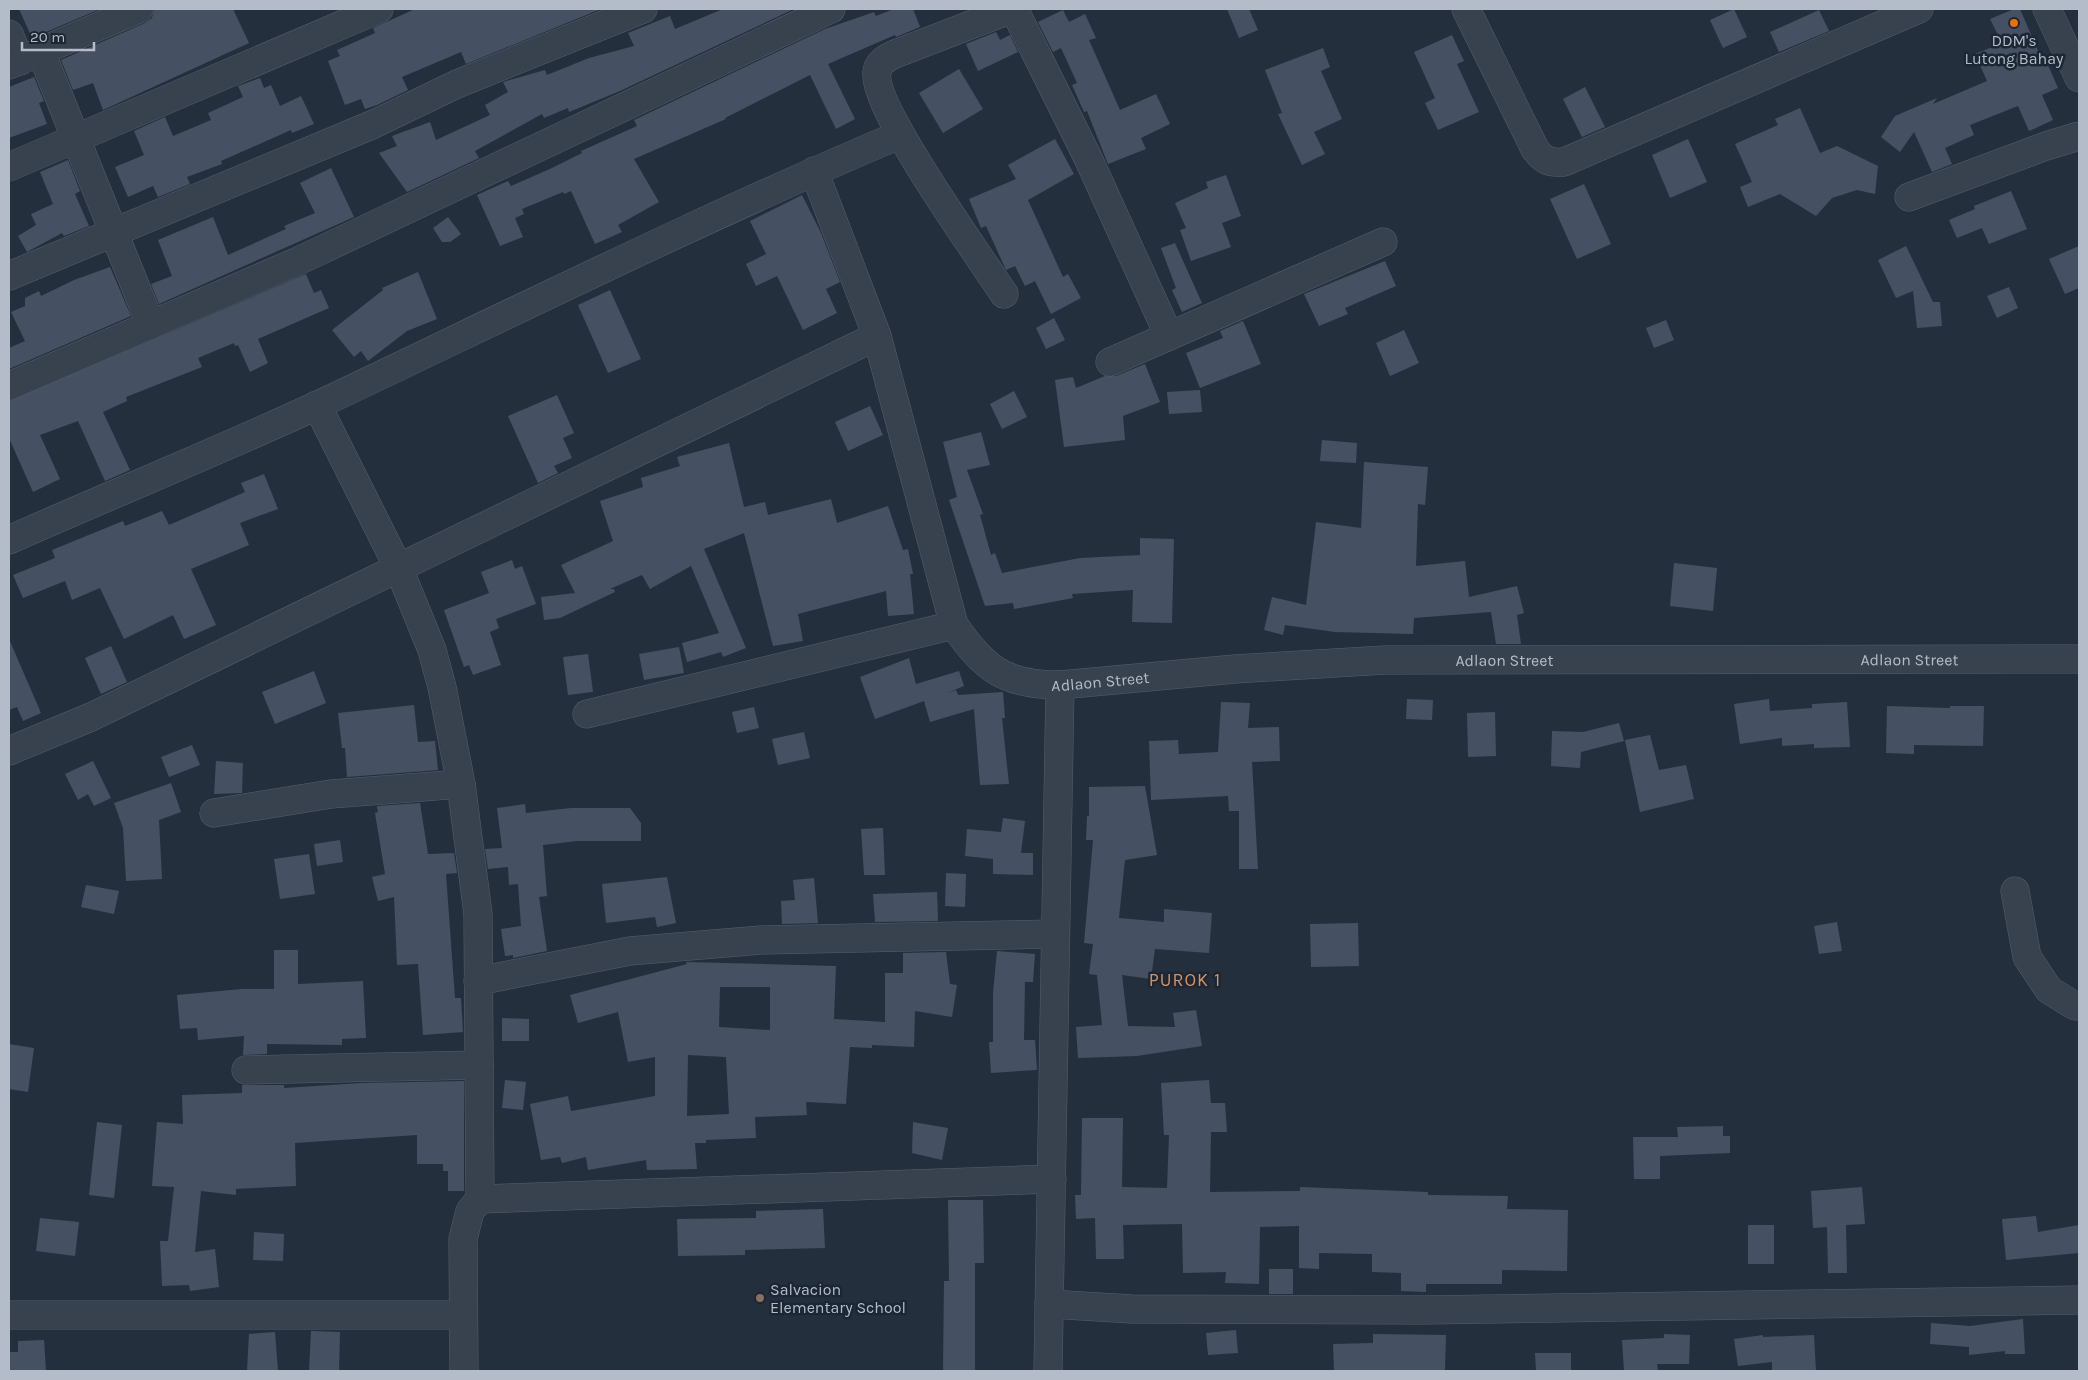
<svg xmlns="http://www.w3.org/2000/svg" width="2088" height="1380" font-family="Karla,sans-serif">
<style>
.building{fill:#455162;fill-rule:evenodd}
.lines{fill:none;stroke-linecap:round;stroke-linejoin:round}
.minor-casing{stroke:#565f6c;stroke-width:29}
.minor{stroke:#38414e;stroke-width:28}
.food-dot{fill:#e8710a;stroke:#1d2633;stroke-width:2}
.education-dot{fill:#8d6e63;stroke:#1d2633;stroke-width:2}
.labels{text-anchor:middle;stroke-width:5;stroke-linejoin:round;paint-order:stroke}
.poi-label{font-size:16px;fill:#b4bcc9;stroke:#1d2633}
.street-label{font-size:16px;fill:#b4bcc9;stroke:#1d2633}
.neighbourhood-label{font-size:18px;letter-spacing:1px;fill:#d59563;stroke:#1d2633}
</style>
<rect width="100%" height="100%" fill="#242f3e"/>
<g class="building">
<polygon points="19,9 100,9 32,38"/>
<polygon points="154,9 233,9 249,43 103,110 93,83 73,90 61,60 145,23 152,18"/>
<polygon points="415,9 601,9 466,64 461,52 402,77 408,90 377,105 365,109 361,99 345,105 328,61 340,56 337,50 375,33 373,28"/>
<polygon points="723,9 794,9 620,91 569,112 568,108 544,118 542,114 475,151 479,158 407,192 379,153 397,146 392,136 430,122 436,140 490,115 485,105 508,92 503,82 545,70 547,75 589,58 634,46 628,33 670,16 675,29"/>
<polygon points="894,9 913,9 920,27 896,37 895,35 828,64 855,119 836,129 810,75 725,118 726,119 634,159 659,202 618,225 622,232 595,244 571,191 564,194 563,192 522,209 524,214 515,218 523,237 500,246 477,195 508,181 511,186 552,168 582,153 581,151 637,126 634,120 825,29 874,12 876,16"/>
<polygon points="1227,9 1249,9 1258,30 1239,38"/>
<polygon points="1734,9 1747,37 1723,48 1710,20"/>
<polygon points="2014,9 2020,9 2045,67 2048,65 2058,88 2042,95 2053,120 2029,131 2018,106 1970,125 1974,135 1945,148 1952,164 1932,172 1914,132 1900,152 1881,137 1895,116 1937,98 1933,104 1987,81 1975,54 2002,43 1990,19"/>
<polygon points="1063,10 1069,22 1085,14 1096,38 1089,40 1120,110 1156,94 1170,124 1141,138 1146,149 1108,164 1087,111 1084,112 1072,85 1077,83 1061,48 1053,52 1038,22"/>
<polygon points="1819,10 1829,31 1779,52 1770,32"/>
<polygon points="996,32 1000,40 1010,35 1018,52 978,71 966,44"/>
<polygon points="1452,35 1464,61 1457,64 1479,112 1438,130 1425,103 1435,98 1414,52"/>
<polygon points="1323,48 1330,67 1321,71 1342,119 1314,132 1325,154 1302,165 1278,114 1282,113 1265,70"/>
<polygon points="959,69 983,109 943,133 919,93"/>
<polygon points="34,77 44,101 39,103 47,124 9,138 9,87"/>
<polygon points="260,78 264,88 271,85 280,106 301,96 314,124 292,133 291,130 221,161 222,164 187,177 190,184 158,197 153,186 128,197 115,167 144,155 134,131 165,117 173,136 211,120 208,113 243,97 238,86"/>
<polygon points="1585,87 1605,127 1582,137 1563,99"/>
<polygon points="1800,108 1820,153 1837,146 1878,166 1875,194 1857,190 1832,198 1816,216 1780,194 1748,207 1740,187 1752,182 1735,144 1778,125 1775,119"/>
<polygon points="1055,139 1074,174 1028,200 1063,277 1068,274 1081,298 1051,314 1035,281 1025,286 1015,266 1006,270 986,226 981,228 969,199 1016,179 1008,165"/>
<polygon points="1688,139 1707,182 1670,198 1652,155"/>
<polygon points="68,160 80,191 75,194 89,226 64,236 62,233 27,252 18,236 36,225 31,214 53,204 40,172"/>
<polygon points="331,168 354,217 159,304 151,284 172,276 158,240 213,217 228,255 286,229 284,226 315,213 300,183"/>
<polygon points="1226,175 1241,216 1222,223 1231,247 1191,261 1180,230 1186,228 1175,203 1208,188 1206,182"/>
<polygon points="1584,184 1611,244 1577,259 1550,199"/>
<polygon points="2011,191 2027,229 1989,244 1982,228 1957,238 1949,220 1975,209 1974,206"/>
<polygon points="802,195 821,233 840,282 826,289 837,313 803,330 777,276 756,286 746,264 766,254 750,221"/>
<polygon points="448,217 461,234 450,242 442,242 433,228"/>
<polygon points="1175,243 1202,303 1182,312 1172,290 1176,288 1161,248"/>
<polygon points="1906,246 1933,302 1940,302 1942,326 1917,328 1913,291 1896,298 1878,260"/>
<polygon points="2079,246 2079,288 2065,294 2049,259"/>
<polygon points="1385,261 1396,286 1345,308 1348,314 1319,326 1304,294"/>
<polygon points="110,267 131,316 9,369 9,348 25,341 11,312 25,306 25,298 39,291 41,296 74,280"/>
<polygon points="418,272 437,319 407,331 368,361 361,351 354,357 332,330 383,290 382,288"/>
<polygon points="306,274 314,293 321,290 329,308 258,339 268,363 250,372 238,345 235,346 234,343 198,358 202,367 126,397 127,401 103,412 130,470 105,481 78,421 40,435 60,479 33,492 9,438 9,401"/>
<polygon points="2009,287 2018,308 1997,318 1987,296"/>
<polygon points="610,290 641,359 608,373 578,305"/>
<polygon points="1054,318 1065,340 1046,349 1036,328"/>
<polygon points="1666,320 1674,340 1654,348 1646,328"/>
<polygon points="1243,321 1261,364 1200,388 1186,353 1223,338 1220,331"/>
<polygon points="1404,330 1419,363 1390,376 1376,343"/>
<polygon points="1145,364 1160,402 1123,416 1125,440 1064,447 1055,380 1073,377 1076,388 1105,376 1116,376"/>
<polygon points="1200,390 1202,412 1169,414 1167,392"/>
<polygon points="1014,391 1027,417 1002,429 990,404"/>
<polygon points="557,395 574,433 563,438 572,458 554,466 558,473 538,483 508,416"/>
<polygon points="870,406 883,435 848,451 835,422"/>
<polygon points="981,432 990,465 967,470 983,514 980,515 991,555 995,553 1002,573 1080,558 1140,555 1140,538 1174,539 1172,623 1132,622 1133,590 1072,594 1073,598 1014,609 1013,603 985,606 949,500 957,497 943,442"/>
<polygon points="1322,440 1357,443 1356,463 1320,461"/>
<polygon points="729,443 744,507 765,502 768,515 831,499 837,523 888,506 903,550 908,549 913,574 910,574 914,614 888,616 886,591 798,614 803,641 773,646 744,533 704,549 746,648 723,657 721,652 687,662 682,643 719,633 691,566 650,589 642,575 610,589 614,589 615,592 560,618 544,620 541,597 575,593 561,565 613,541 600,501 643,487 641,478 680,466 677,457"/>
<polygon points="1364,462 1428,467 1425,505 1418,504 1416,566 1465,561 1469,597 1517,586 1524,613 1517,615 1521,644 1496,644 1491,612 1414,618 1413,634 1335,632 1285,625 1283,635 1264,630 1272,597 1306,605 1316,522 1361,528"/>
<polygon points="264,474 278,509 240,523 249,545 191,569 216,625 184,639 173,615 124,639 100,588 72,600 65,581 23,598 13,575 55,558 52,550 123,521 125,526 162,511 169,525 245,492 241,483"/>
<polygon points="512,560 515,569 522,566 536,604 496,619 499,628 490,632 501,665 473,675 469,665 464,667 444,610 489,593 481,572"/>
<polygon points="1674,563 1717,568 1713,611 1670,606"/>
<polygon points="9,639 41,713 23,721 17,707 9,710"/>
<polygon points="111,646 127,682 101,694 85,658"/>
<polygon points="679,647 684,673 644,680 639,654"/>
<polygon points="588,654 593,692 568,695 563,657"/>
<polygon points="909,658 916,684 959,671 964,686 947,693 956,690 958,695 1003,692 1005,718 1002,718 1009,784 980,785 974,709 930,722 924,701 875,719 860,677"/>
<polygon points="314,671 326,703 275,724 262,692"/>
<polygon points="1407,699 1433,700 1432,720 1406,719"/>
<polygon points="1769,699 1770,711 1812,708 1812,704 1847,702 1850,747 1814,748 1814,744 1782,746 1782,738 1740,744 1734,704"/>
<polygon points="1221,702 1250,703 1248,728 1279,727 1280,761 1252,762 1258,869 1239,869 1239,811 1229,811 1228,796 1151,800 1149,741 1178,740 1179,754 1218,752"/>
<polygon points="414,705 418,742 435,741 438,770 347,777 345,748 342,748 338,713"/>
<polygon points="1887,706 1950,708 1950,706 1984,706 1983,746 1914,745 1914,754 1886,753"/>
<polygon points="754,707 759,728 737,733 732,712"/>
<polygon points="1495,712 1496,756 1468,757 1467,713"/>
<polygon points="1619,723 1624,741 1581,752 1580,768 1551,766 1552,731 1583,732"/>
<polygon points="804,732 810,758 778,765 772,739"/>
<polygon points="1650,735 1659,770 1686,765 1694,799 1640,812 1625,740"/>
<polygon points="192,745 200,765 169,777 161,757"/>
<polygon points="93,761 111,798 94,806 88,794 78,800 65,774"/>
<polygon points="216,761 243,763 242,793 214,794"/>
<polygon points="171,783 181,812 159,820 162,879 126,881 123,828 114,803"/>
<polygon points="1145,786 1157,855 1125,860 1119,918 1164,922 1164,909 1212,913 1209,953 1155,949 1151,979 1122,975 1128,1026 1175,1027 1173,1013 1196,1010 1202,1046 1137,1056 1078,1058 1076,1027 1102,1025 1097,975 1089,974 1093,944 1084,943 1093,840 1086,840 1087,816 1089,816 1089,787"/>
<polygon points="420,803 428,854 454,853 457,873 446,874 455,998 461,998 463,1032 423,1035 418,964 397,965 394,897 378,901 372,877 385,874 375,813 378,812 377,806"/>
<polygon points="525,804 526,813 571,808 630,808 641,823 641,841 577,841 543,845 547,896 539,897 547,951 513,958 513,955 505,956 501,929 521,926 518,884 509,885 508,867 488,869 485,849 502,848 497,808"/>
<polygon points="1003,818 1025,821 1021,853 1033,853 1033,875 993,874 993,859 965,856 967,829 1001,832"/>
<polygon points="883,828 885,875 864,875 861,829"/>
<polygon points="340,840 343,862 317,866 314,844"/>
<polygon points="309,854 315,894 280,899 274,859"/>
<polygon points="946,873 966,874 965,907 945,906"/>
<polygon points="667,877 676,923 657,927 655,917 606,923 602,884"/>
<polygon points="814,878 818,923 782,924 781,901 795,900 793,880"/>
<polygon points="86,885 119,891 114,914 81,907"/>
<polygon points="937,892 938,921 875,922 873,894"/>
<polygon points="1837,922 1842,951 1819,954 1814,926"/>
<polygon points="1358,923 1359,966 1311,967 1310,924"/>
<polygon points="274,950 298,950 298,984 363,981 366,1038 342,1039 342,1045 267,1044 267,1054 243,1055 244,1036 198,1040 197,1028 180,1029 177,995 242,989 274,989"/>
<polygon points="997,951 1035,954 1033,982 1025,982 1024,1040 1035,1040 1037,1070 991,1073 989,1042 993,1042 993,993"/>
<path d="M946 952 950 984 957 985 952 1017 915 1011 914 1047 872 1045V1048L850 1047 846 1104 806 1102 807 1115 755 1117 756 1138 706 1140V1143H695L697 1169 647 1170 646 1160 588 1170 586 1157 562 1163 560 1157 541 1160 530 1104 568 1096 571 1111 655 1096V1057L628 1062 618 1012 578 1023 570 995 687 964 686 962 836 966 834 1019 885 1022V973H903V953ZM720 987H770V1030L719 1027ZM688 1055 726 1057 729 1114 687 1116Z"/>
<polygon points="502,1018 529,1019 529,1041 502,1041"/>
<polygon points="9,1044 34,1048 28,1092 9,1089"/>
<polygon points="505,1080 526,1082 523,1110 502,1108"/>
<polygon points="1209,1080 1211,1103 1225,1103 1227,1132 1211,1132 1210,1192 1300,1191 1300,1187 1428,1192 1428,1195 1508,1196 1507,1209 1568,1210 1567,1271 1502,1270 1502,1284 1426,1284 1426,1292 1401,1291 1401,1273 1372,1272 1372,1254 1319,1253 1319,1269 1299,1268 1299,1226 1260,1227 1259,1284 1225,1283 1226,1272 1183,1273 1182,1224 1123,1225 1124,1259 1096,1259 1095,1218 1076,1219 1075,1195 1081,1195 1082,1118 1123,1118 1122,1187 1167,1188 1169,1135 1164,1135 1161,1083"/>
<polygon points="464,1081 464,1191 448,1191 448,1171 443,1171 443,1164 417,1164 417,1135 295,1143 296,1186 236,1189 236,1195 201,1191 195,1252 215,1249 219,1287 190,1291 189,1285 162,1286 160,1241 168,1241 174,1187 152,1186 157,1122 183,1124 182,1095 242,1093 242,1085 284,1085 284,1088 361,1083"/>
<polygon points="97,1122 122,1125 114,1198 89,1195"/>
<polygon points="913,1122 948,1128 942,1160 912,1153"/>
<polygon points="1723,1126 1723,1136 1730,1136 1730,1153 1660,1156 1660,1179 1634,1179 1633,1137 1678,1137 1677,1127"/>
<polygon points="1862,1187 1865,1224 1846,1225 1847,1273 1828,1273 1827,1227 1813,1228 1811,1191"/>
<polygon points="948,1200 983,1200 984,1263 975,1263 975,1371 943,1371 944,1281 949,1281"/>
<polygon points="823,1209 825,1248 745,1250 745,1255 678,1256 677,1219 756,1218 756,1211"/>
<polygon points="2036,1216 2038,1232 2079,1225 2079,1253 2006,1260 2002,1219"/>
<polygon points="40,1218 79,1222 75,1256 36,1251"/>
<rect x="1748" y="1225" width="26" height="39"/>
<polygon points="254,1232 284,1234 283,1261 253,1260"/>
<rect x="1269" y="1269" width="24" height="25"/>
<polygon points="2023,1319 2025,1354 2005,1354 2005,1351 1969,1355 1969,1347 1930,1344 1931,1323 1970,1326"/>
<polygon points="1236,1330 1238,1353 1208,1355 1206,1333"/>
<polygon points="311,1331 340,1332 339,1371 309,1371"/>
<polygon points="275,1332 278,1371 247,1371 249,1334"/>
<polygon points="1373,1334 1446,1335 1445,1371 1334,1371 1333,1344 1373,1343"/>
<polygon points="1664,1334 1690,1335 1689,1364 1657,1364 1658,1371 1624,1371 1622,1340 1664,1338"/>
<polygon points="1763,1335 1763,1337 1814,1335 1816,1371 1772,1371 1772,1362 1738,1366 1734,1339"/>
<polygon points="44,1340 46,1371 9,1371 9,1352 18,1352 18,1341"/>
<polygon points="1535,1353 1571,1353 1571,1371 1536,1371"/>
</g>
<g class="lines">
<g class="minor-casing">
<g id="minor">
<polyline points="1014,9 1088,158 1169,336"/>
<path d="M1466 9 1535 149C1544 161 1549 163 1564 162L1919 9"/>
<polyline points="2047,9 2079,78"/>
<polyline points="9,34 20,61"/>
<polyline points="41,52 151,325"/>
<polyline points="9,65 139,9"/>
<polyline points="9,167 379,9"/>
<path id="s1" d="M814 171 877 336 954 625C984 669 1005 685 1060 685L1235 669 1385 660 2079 659"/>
<polyline points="1909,197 2046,146 2079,136"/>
<polyline points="9,276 374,124 457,84 643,9"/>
<path d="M1004 294C980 257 871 106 877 72 878 62 887 58 895 54L1012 9"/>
<polyline points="1110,362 1383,242"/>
<polyline points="9,386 296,262 831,9"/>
<polyline points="317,405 399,569 432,650 442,687 461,784 478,914 480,1199 470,1211 463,1239 464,1371"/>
<path d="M9 540C112 494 217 452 320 404 512 313 703 218 899 135"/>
<polyline points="587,714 954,625"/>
<polyline points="9,751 91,717 877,336"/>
<polyline points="214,813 331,794 461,784"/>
<polyline points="2015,891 2027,957 2049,990 2075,1006 2079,1006"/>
<polyline points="478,981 630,951 761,940 1055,934"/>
<polyline points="246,1070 479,1065"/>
<polyline points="480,1199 1052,1179"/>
<polyline points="1049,1304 1132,1309 1424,1310 2079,1300"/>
<polyline points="9,1315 463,1315"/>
<polyline points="1048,1371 1060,685"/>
</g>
</g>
<use href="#minor" class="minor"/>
</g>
<circle class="food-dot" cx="2014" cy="23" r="5"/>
<circle class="education-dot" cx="760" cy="1298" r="5"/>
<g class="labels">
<g class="poi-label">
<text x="2014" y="46">DDM's<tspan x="2014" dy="18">Lutong Bahay</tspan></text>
<text x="770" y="1295" text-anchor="start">Salvacion<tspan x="770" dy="18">Elementary School</tspan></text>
</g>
<g class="street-label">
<text dy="6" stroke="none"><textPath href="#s1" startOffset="1455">Adlaon Street</textPath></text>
<text dy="6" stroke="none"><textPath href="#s1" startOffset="1050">Adlaon Street</textPath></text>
<text dy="6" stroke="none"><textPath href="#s1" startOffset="645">Adlaon Street</textPath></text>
</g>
<g class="neighbourhood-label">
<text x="1185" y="986">PUROK 1</text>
</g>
</g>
<rect width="2088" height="1380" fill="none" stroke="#b4bcc9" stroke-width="20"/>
<path d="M22 42v8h72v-8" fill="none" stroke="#b4bcc9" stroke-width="2.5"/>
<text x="30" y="42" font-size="15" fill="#b4bcc9" stroke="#1d2633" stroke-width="4" paint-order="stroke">20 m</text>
</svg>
